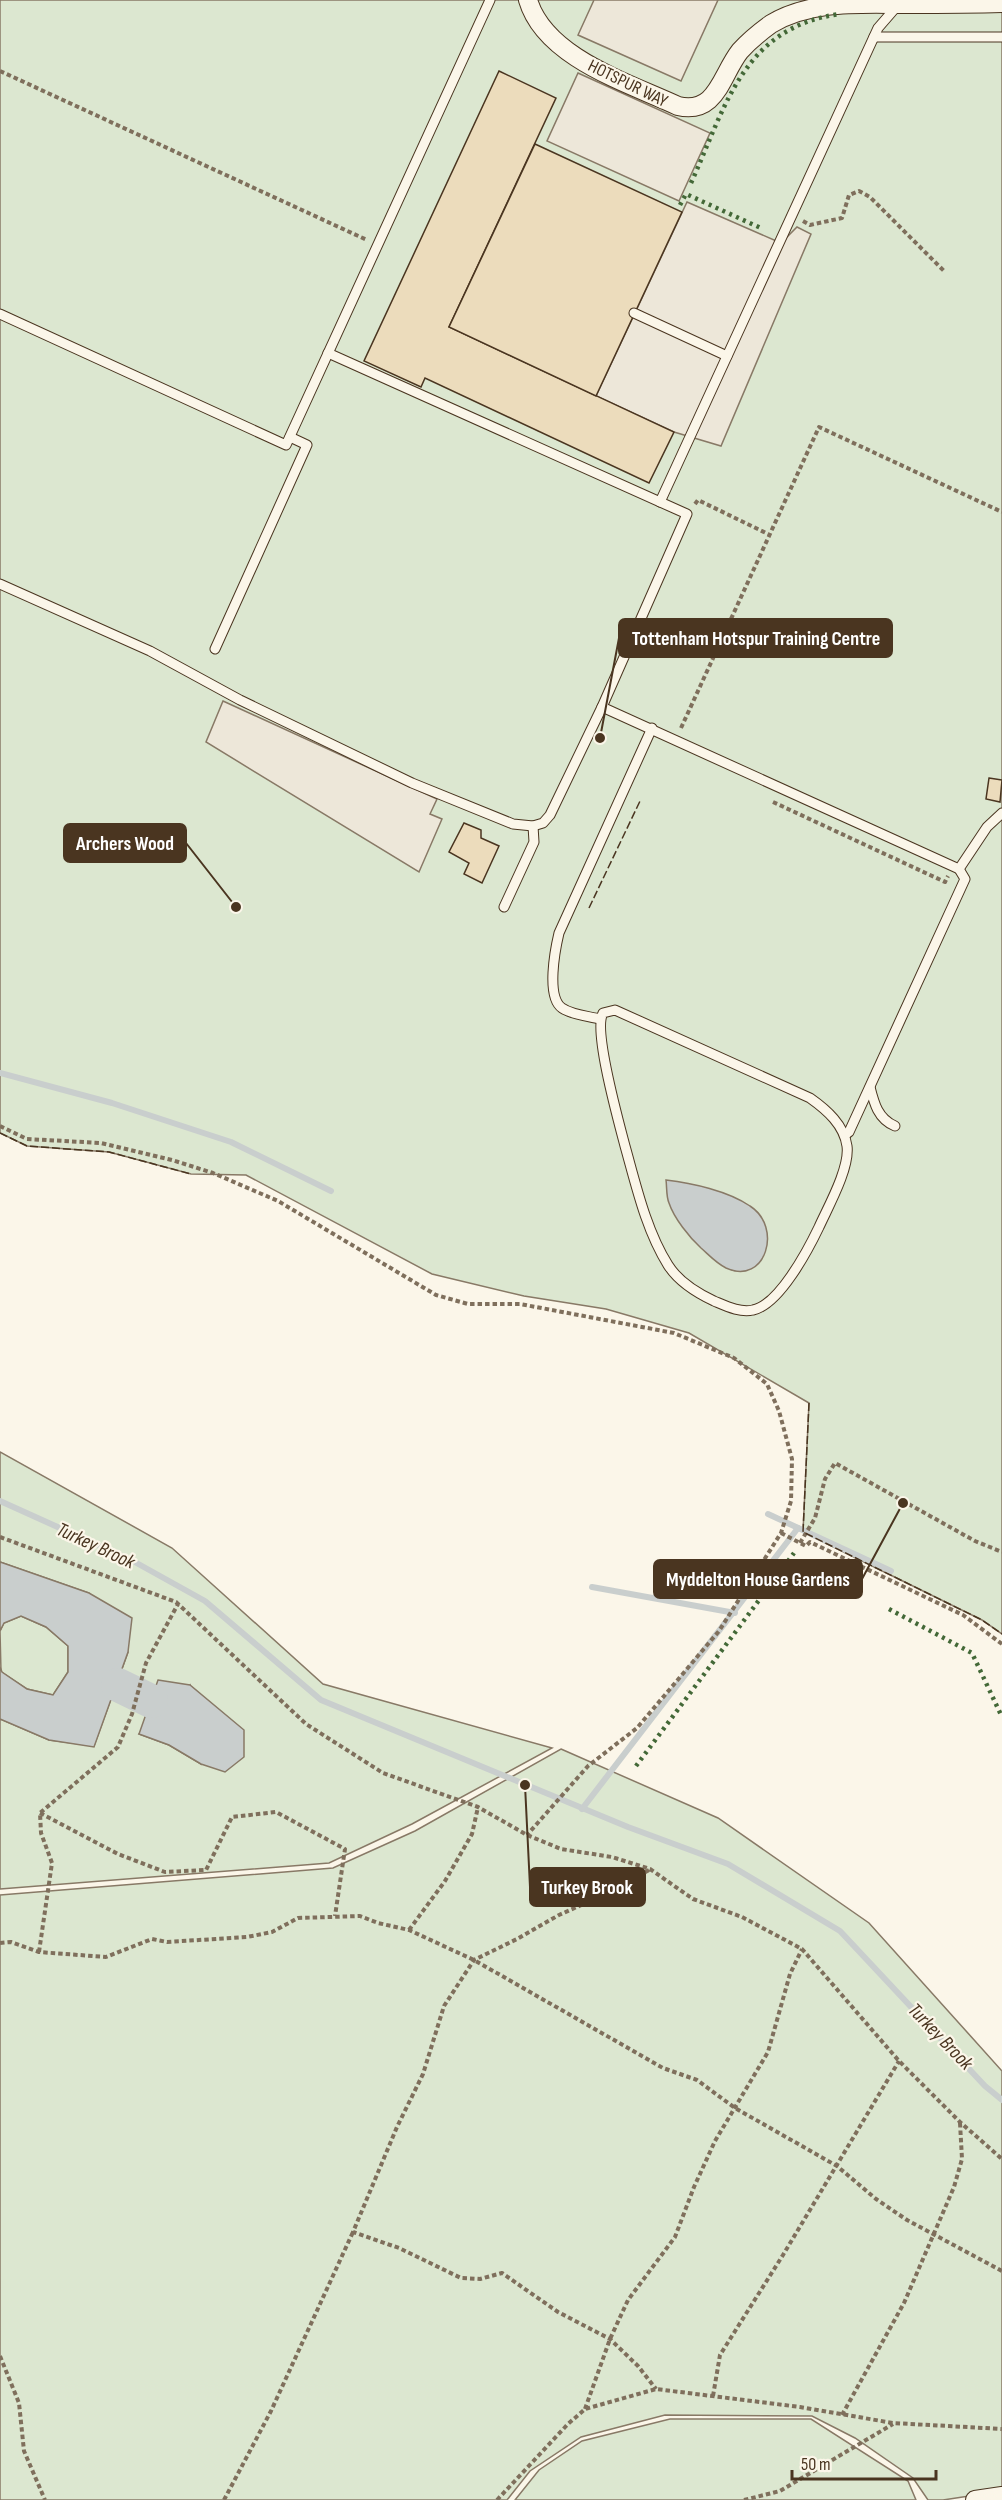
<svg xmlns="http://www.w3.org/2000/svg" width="1002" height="2500" font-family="'Sofia Sans Condensed',sans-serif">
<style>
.green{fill:#dce7d0;stroke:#887966;stroke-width:1.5;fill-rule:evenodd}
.parking{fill:#ede7d9;stroke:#887966;stroke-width:1.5}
.water{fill:#c9cecd;stroke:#887966;stroke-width:1.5}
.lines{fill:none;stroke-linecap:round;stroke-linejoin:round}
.stream{stroke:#c9cecd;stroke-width:6}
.river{stroke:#c9cecd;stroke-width:34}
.building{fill:#ecdcbc;stroke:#4a3520;stroke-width:1.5}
.service-casing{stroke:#4a3520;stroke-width:11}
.minor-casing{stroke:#4a3520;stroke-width:20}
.path{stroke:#7f6f5c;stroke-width:4;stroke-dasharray:4.5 3;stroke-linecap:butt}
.service{stroke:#fbf6e9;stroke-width:9}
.minor{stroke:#fbf6e9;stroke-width:18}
.hedge{stroke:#436837;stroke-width:4.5;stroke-dasharray:3 4.5;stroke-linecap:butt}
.fence{stroke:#4a3520;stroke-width:1.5;stroke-dasharray:8 3;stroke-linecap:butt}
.labels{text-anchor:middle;stroke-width:4.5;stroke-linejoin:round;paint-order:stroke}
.street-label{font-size:18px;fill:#4a3520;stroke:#fbf6e9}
.water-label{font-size:20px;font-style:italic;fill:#4a3520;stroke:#fbf6e9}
.leader{fill:none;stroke:#4a3520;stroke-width:2}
.callout-dot{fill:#4a3520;stroke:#fbf6e9;stroke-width:2}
.callout{fill:#4a3520;stroke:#4a3520;stroke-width:2}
.callout-label{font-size:20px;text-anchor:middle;font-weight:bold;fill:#fff}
</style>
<rect width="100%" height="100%" fill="#fbf6e9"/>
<g class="green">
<polygon points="0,0 1002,0 1002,1634 982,1620 803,1532 809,1403 689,1333 606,1309 524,1296 432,1274 246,1175 191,1174 109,1152 27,1146 0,1133"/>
<path d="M0 1452 172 1548 323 1684 552 1748 412 1824 329 1863 0 1889V1719L49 1740 94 1746 128 1652 89 1593 0 1562ZM190 1685 201 1764 169 1745 139 1734Z"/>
<polygon points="21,1616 46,1627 68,1646 68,1672 53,1695 27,1689 1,1672 0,1631 4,1623"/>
<polygon points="561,1749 718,1818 869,1923 1002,2071 1002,2491 943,2500 928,2500 913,2478 855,2438 812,2416 665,2415 581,2437 530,2471 507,2500 0,2500 0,1895 333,1868 415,1831"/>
<polygon points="670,2419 811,2419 908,2481 916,2500 515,2500 539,2470 582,2441"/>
</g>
<g class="parking">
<polygon points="594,0 718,0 681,81 578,35"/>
<polygon points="578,73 710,133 679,201 547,141"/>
<polygon points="687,202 781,243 797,227 811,234 721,446 674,432 596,396"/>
<polygon points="223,701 437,799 430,814 442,819 419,872 206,742"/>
</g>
<g class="water">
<path d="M666 1180C692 1183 728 1191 750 1206 783 1227 766 1286 726 1268 716 1263 709 1255 701 1248 689 1237 674 1218 669 1203 666 1196 667 1187 666 1180Z"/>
<polygon points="0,1562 89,1593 132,1618 128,1652 94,1747 49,1740 0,1719 0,1667 2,1672 27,1689 53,1695 68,1672 68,1646 46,1627 21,1616 4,1623 0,1631"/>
<polygon points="158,1680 190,1685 244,1730 244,1757 225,1772 201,1764 169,1745 139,1734"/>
</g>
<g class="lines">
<g class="stream">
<polyline points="0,1073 112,1103 231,1142 331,1191"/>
<polyline points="0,1501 133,1561 205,1601 321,1700 628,1827 728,1864 840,1931 985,2086 1002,2100"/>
<polyline points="768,1514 891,1571"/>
<polyline points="592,1587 735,1613"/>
<polyline points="582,1809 798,1528"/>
</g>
<polyline class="river" points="118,1685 151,1701"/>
</g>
<g class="building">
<polygon points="499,71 556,98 449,327 674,432 649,483 425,378 421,387 364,361"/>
<polygon points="535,144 682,212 596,396 449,327"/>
<polygon points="989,778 1002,780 1000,802 986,799"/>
<polygon points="464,823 481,830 481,838 499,846 482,883 464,874 469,863 449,852"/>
</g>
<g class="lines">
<g class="service-casing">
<g id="service">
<polyline points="874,37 1002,37"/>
<polyline points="634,313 727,356"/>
<polyline points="0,314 286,445 490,0"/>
<polyline points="660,502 878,28 898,5"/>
<polyline points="0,584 150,651 240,700 412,783 513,824 533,826 543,823 550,815 602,707 687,514 328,353"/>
<polyline points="215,649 307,445 290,437"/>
<polyline points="602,707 959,869 987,827 1002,813"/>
<polyline points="504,907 534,842 533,826"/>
<path d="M615 1010 810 1098C827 1110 844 1125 847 1146 850 1168 828 1207 819 1227 808 1250 779 1305 753 1310 740 1313 726 1306 714 1301 697 1293 678 1281 668 1265 646 1230 636 1185 625 1146 619 1123 593 1030 603 1013Z"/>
<path d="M600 1019C588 1016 572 1015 562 1008 546 997 555 950 559 933L652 728"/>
<path d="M870 1087C874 1103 878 1119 895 1126"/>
<polyline points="845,1135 849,1132 965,879 959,869"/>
</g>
</g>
<g class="minor-casing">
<g id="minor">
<path d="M528 0C545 58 629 83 678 106 717 115 721 75 740 51 749 41 760 32 771 24 811 0 860 4 905 4 938 4 970 4 1002 3"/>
<polyline points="975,2500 1002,2496"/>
</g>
</g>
<g class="path">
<polyline points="0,71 367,240"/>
<polyline points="803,221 810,225 842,218 849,195 859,191 870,197 945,272"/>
<polyline points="695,504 698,500 768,534"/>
<polyline points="681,728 819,427 1002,512"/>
<polyline points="773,802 945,882 948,876"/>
<polyline points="0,1126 27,1139 101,1143 172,1160 213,1173 278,1201 436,1295 468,1304 520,1304 674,1333 734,1358 767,1384 779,1411 792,1459 791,1501 781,1533 719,1631 637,1728 588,1766 527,1835"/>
<polyline points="781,1533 806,1546 810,1542 963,1615 1002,1644"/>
<polyline points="0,1537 176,1602 306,1724 383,1773 478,1807 527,1835 561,1849 612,1857 650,1869 693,1899 742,1917 802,1949 899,2061 960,2122 1002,2159"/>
<polyline points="800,1543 815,1518 825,1479 835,1463 975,1541 1002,1552"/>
<polyline points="40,1813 118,1854 165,1872 206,1870 232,1817 276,1812 345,1849 335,1916"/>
<polyline points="649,1870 608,1893 559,1915 517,1939 474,1960 444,2006 423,2074 397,2127 353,2232 399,2248 461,2278 480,2279 502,2273 558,2312 610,2339 638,2366 656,2389"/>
<polyline points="409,1930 445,1881 472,1834 478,1807"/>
<polyline points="0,1943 11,1942 39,1952 106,1957 152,1939 167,1942 247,1937 272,1932 298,1918 360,1916 378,1923 409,1930 474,1960 663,2068 697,2080 735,2108 837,2166 876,2199 907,2220 1002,2271"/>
<polyline points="39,1952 52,1863 41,1833 40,1813 118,1747 132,1714 146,1663 178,1604"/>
<polyline points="0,2356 19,2403 24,2451 45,2500"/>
<polyline points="713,2396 720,2355 783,2255 899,2061"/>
<polyline points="585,2409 610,2339 628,2300 675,2237 694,2187 715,2141 768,2052 790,1974 802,1949"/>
<polyline points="842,2415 904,2303 954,2187 962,2159 960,2123"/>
<polyline points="224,2500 271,2411 353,2232"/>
<polyline points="497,2500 568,2424 585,2409 656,2389 800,2407 893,2423 1002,2429"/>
<polyline points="744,2500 780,2491 893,2424"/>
</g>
<use href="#service" class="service"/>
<use href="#minor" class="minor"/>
<g class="hedge">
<path d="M691 183C726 106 743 27 840 14"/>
<polyline points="680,205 686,194 763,229"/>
<polyline points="889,1609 972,1653 1002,1717"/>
<polyline points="636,1766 794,1553"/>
</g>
<g class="fence">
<polyline points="589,908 641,799"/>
<polyline points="0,1133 27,1146 109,1152 191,1174"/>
<polyline points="809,1403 803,1532 982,1620 1002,1634"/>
</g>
</g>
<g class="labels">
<g class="street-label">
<text transform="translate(628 83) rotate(26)" y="6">HOTSPUR WAY</text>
</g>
<g class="water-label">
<text transform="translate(96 1545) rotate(25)" y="7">Turkey Brook</text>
<text transform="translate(941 2036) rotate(46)" y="7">Turkey Brook</text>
</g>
</g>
<path class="leader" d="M600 738L619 638M236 907L186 843M903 1503L862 1579M525 1785L530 1887"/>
<g class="callout-dot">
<circle cx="600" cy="738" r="6"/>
<circle cx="236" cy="907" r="6"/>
<circle cx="903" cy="1503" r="6"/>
<circle cx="525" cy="1785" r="6"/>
</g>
<g class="callout">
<rect x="619" y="619" width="273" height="38" rx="6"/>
<rect x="64" y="824" width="122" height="38" rx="6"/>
<rect x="654" y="1560" width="208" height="38" rx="6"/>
<rect x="530" y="1868" width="115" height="38" rx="6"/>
</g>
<g class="callout-label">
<text x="756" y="645">Tottenham Hotspur Training Centre</text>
<text x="125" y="850">Archers Wood</text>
<text x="758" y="1586">Myddelton House Gardens</text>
<text x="587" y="1894">Turkey Brook</text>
</g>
<path d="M792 2470v9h144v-9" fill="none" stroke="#4a3520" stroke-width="3"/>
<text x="801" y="2470" font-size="18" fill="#4a3520" stroke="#fbf6e9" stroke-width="4.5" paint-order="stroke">50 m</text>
</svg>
